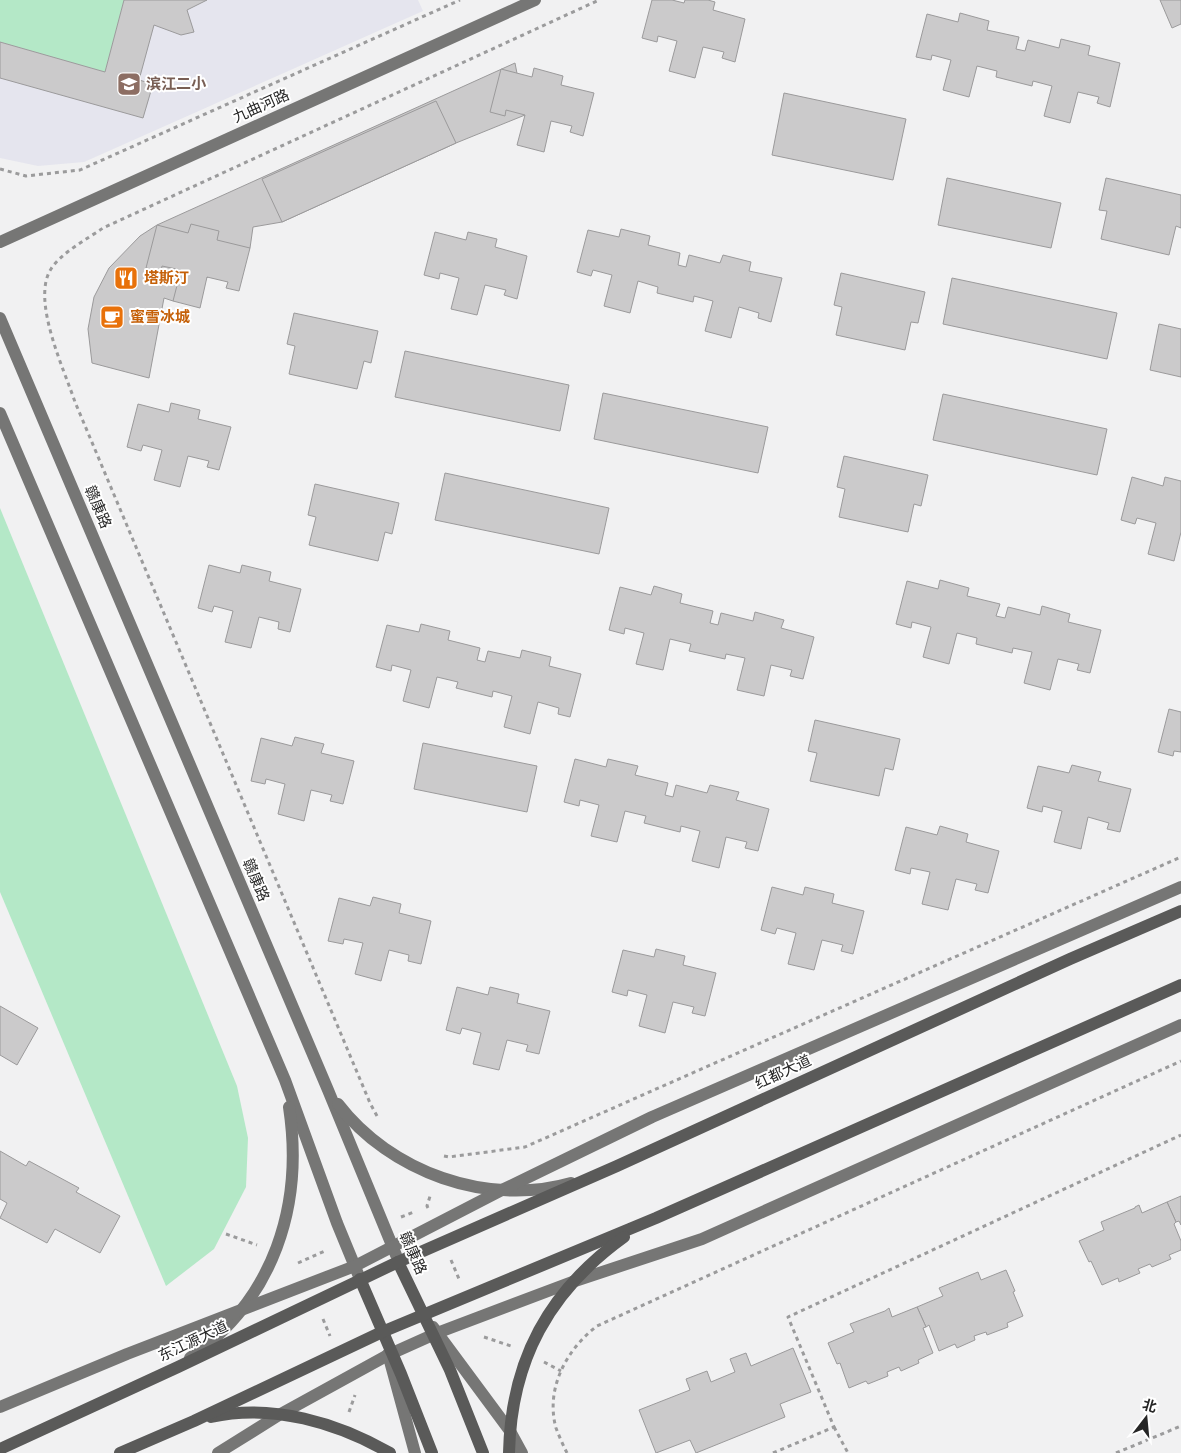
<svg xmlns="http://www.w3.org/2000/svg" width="1181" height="1453" font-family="Merriweather,'Noto Sans SC',serif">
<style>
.built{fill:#e5e5ee}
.green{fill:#b4e8c7}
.building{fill:#cbcacb;stroke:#9b9a9b}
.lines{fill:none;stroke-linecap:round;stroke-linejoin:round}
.path{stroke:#9b9b9c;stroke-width:3;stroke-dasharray:4 4;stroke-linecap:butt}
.secondary{stroke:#767675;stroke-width:12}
.primary{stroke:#5a5a59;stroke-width:12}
.labels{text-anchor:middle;stroke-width:4;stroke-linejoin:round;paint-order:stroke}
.education-label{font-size:15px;font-weight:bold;fill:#785e54;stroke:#fff;text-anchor:start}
.street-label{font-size:15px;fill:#262626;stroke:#fff}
.food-label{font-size:15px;font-weight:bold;fill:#c56008;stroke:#fff;text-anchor:start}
</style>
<rect width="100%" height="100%" fill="#f1f1f2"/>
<polygon class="built" points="0,0 418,0 423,11 84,162 38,166 0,158"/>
<g class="green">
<polygon points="0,0 124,0 105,72 0,42"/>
<polygon points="0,508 237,1086 248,1138 246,1187 214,1249 166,1286 0,892"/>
</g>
<g class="building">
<polygon points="124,0 207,0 187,10 194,32 181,35 154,25 139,80 153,84 143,118 0,78 0,42 105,72"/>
<polygon points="652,0 672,0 684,3 685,0 708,0 715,2 713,10 745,19 735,62 722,58 724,52 703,47 695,78 669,71 677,41 658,36 657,42 642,38"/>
<polygon points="1160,0 1181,0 1181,24 1172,28"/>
<polygon points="960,13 989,21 987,30 1019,37 1016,49 1025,51 1028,40 1059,48 1061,39 1090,46 1088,55 1120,63 1110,107 1097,103 1099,97 1078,92 1070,123 1044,116 1052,86 1033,81 1032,86 996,77 997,71 977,66 969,97 943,90 951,60 932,55 931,60 916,57 927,14 958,22"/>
<polygon points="515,63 525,115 456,143 282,222 253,227 250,248 173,301 164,298 149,378 92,363 88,329 94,297 109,268 140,236 157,225"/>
<polygon points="534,68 563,76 561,85 594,93 583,136 570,132 572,126 551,121 544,152 517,145 525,115 506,110 505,116 490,112 501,69 532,77"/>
<polygon points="784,93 906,119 893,180 772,155"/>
<polygon points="436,101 456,143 282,222 262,179"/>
<polygon points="947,178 1061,203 1051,248 938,225"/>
<polygon points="1106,178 1181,195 1181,228 1176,226 1169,255 1101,239 1107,211 1099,210"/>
<polygon points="191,224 219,231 217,240 250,248 239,291 226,288 228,282 207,277 200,308 173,301 181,270 162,266 161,271 146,268 157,225 188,233"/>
<polygon points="621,229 650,236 648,245 680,253 678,265 686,267 689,255 720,263 723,255 751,262 749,271 782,278 771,322 758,318 759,313 739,307 731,338 705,331 713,301 694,296 693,302 657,293 658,287 638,281 630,313 604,306 612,275 593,270 591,276 577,272 588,230 619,237"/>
<polygon points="435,232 466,240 468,232 497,239 495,247 527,256 517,299 504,295 506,290 485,285 477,315 451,309 459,278 440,273 439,279 424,275"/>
<polygon points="841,273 925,292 918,323 911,322 905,350 836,335 842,307 834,305"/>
<polygon points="952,278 1117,313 1107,359 943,324"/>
<polygon points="294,313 378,331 371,363 364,361 357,389 289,374 295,346 287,344"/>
<polygon points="1159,324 1181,329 1181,377 1150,370"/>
<polygon points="405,351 569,385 560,431 395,397"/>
<polygon points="603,393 768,427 758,473 594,439"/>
<polygon points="943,394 1107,429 1097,475 933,440"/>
<polygon points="171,403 200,410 198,419 231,427 219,470 207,467 209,461 188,456 180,487 154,480 162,450 143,445 141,451 127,447 138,404 169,412"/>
<polygon points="844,456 928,475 921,506 914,504 908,532 839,517 845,489 837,487"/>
<polygon points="445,473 609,508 599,554 435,520"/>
<polygon points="1132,477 1163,486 1165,477 1181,481 1181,532 1174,561 1148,554 1156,523 1137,518 1135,524 1121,520"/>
<polygon points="315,484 399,503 392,534 385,532 378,561 309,545 316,517 308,515"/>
<polygon points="209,565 240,573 242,565 271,572 269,581 301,589 290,632 278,629 279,622 259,617 251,648 225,642 233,611 214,606 212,612 198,608"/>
<polygon points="940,580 969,588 967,596 1000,604 996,616 1005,618 1008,607 1040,615 1042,606 1070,614 1068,622 1101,630 1090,673 1077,670 1079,664 1058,659 1050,690 1024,683 1032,652 1013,648 1012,653 976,644 977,638 957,633 949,664 923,657 931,627 912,622 911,628 896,624 907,581 938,589"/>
<polygon points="654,586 682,594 680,603 713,611 710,623 718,625 721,613 753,621 755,612 784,620 781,628 814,637 803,679 790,676 792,670 771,665 764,696 737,690 745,658 726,654 725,659 689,651 691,644 670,639 663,670 636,664 644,633 625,628 624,634 609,630 620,587 651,595"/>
<polygon points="421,624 450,631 448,640 480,648 477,660 485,662 488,651 520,658 522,650 551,657 549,666 581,674 570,717 558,714 559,708 538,702 530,734 504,727 512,696 493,691 492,697 456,688 458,682 437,677 429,708 403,701 411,670 392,665 391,671 376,667 387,625 419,632"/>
<polygon points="1169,709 1181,712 1181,752 1174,751 1173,756 1158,752"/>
<polygon points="815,720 900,739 893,770 885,768 879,796 810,781 817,753 808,751"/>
<polygon points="295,737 324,744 321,753 354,761 343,804 330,801 332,795 311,790 304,821 278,814 285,784 266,779 265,784 251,781 261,738 292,746"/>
<polygon points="423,743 537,766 527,812 414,789"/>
<polygon points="575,759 606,767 608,759 638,766 635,775 668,783 665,795 673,797 676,785 707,793 710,785 739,792 736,800 769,809 758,851 745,848 747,842 726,837 719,868 692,861 700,831 681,826 680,832 644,823 646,816 625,811 617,842 591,836 599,805 580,800 579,806 564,802"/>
<polygon points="1072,765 1101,772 1098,781 1131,789 1120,832 1107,829 1109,823 1088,817 1081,849 1054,842 1062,811 1043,806 1042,812 1027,808 1038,766 1069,773"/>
<polygon points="940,826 968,834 966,842 999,851 988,893 975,890 977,884 956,879 948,910 922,904 930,872 911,868 910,874 895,870 906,827 937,835"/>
<polygon points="772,887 803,895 805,887 834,894 832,903 864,911 853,954 841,951 843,945 822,940 814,970 788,964 796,933 777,928 775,934 761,930"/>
<polygon points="373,897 401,904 399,913 431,921 421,964 408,961 409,955 389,950 381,981 355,974 363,943 344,939 343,944 328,941 339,898 370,906"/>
<polygon points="656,949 685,956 683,965 716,973 705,1016 692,1013 694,1007 673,1002 665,1033 639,1026 647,995 628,990 627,996 612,992 623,950 654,957"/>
<polygon points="457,987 488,995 490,987 519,994 517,1003 550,1011 539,1054 526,1051 528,1045 507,1040 499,1070 473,1064 481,1033 462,1028 460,1034 446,1030"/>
<polygon points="0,1006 38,1028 17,1065 0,1055"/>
<polygon points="0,1151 26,1166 29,1161 79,1188 76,1192 120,1216 100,1253 55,1229 47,1243 0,1218 7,1203 0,1199"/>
<polygon points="1181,1196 1181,1225 1179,1221 1176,1222 1167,1202"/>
<polygon points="1167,1202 1176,1222 1174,1224 1181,1241 1181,1250 1169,1255 1171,1259 1152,1267 1150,1264 1138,1269 1140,1273 1119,1282 1118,1278 1102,1285 1091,1261 1089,1262 1079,1241 1104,1230 1101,1222 1135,1208 1135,1207 1139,1205 1142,1213"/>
<polygon points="1006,1270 1015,1291 1013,1292 1023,1316 1007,1323 1008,1327 987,1335 986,1332 974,1336 975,1340 957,1348 955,1344 939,1351 929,1325 926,1327 917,1307 943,1296 939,1288 978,1272 981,1280"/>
<polygon points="917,1307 926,1327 923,1328 933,1353 918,1360 919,1363 901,1371 899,1367 887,1372 888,1376 868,1384 866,1381 849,1388 840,1363 837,1364 828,1343 854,1332 850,1324 885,1311 889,1308 892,1317"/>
<polygon points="793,1348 811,1392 780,1404 785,1417 696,1453 690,1440 656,1453 639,1410 690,1390 686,1379 707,1371 711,1382 735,1372 730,1359 746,1353 751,1366"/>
</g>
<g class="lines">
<g class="path">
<polyline points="0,169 26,176 80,170 460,0"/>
<path d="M377 1116 370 1103 75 402C64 369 31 300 51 269 61 253 87 239 103 228L599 0"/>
<polyline points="444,1156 449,1157 525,1147 1181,857"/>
<polyline points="428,1208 427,1206 431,1193"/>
<polyline points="401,1217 414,1212"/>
<polyline points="226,1234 257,1245"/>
<polyline points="451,1260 459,1279"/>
<polyline points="298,1263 327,1250"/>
<polyline points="323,1319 330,1336"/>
<polyline points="484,1337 511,1346"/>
<polyline points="544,1362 561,1371"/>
<polyline points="349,1412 355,1395"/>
<polyline points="834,1427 848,1453"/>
<path d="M567 1453C563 1445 559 1436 556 1428 545 1388 567 1349 597 1326L1181 1061"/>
<polyline points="773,1453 834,1427 788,1317 1181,1135"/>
<polyline points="1116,1453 1181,1426"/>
</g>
<g class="secondary">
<polyline points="0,242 535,0"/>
<polyline points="0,318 328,1090 396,1255"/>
<polyline points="0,413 285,1080 337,1223 358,1274"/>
<path d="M338 1104C390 1172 487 1207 571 1183"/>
<polyline points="433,1327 510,1431 522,1453"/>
<polyline points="388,1354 415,1453"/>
<path d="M190 1358C274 1299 304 1206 289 1107"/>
<polyline points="0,1407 127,1354 355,1266 502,1190 652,1117 1181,887"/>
<polyline points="218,1453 279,1415 388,1355 437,1333 572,1282 702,1239 1181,1025"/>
</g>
<g class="primary">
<polyline points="398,1262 450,1370 483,1453"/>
<polyline points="360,1279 401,1374 432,1453"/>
<path d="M211 1417C272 1403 338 1423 390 1453"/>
<polyline points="0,1449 178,1367 398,1262 617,1166 1070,959 1181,911"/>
<polyline points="120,1453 194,1421 382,1332 656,1218 1181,985"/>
<path d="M509 1453C511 1360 549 1291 624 1237"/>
</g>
</g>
<defs>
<g id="school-square" transform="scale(1.25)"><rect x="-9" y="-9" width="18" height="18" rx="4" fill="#8d6e63" stroke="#fff"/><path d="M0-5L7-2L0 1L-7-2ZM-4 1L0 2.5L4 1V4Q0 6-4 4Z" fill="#fff"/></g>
<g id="restaurant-square" transform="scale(1.25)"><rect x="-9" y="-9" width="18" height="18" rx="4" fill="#e8710a" stroke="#fff"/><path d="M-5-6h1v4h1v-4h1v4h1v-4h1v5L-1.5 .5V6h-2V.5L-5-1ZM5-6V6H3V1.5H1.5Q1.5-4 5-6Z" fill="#fff"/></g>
<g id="cafe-square" transform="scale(1.25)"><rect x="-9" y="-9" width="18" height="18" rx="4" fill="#e8710a" stroke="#fff"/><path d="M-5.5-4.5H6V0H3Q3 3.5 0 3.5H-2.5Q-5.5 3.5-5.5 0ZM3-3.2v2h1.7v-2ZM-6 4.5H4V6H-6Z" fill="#fff"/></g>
</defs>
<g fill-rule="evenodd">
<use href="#school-square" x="129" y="84"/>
<use href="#restaurant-square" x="126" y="278"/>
<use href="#cafe-square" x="112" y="317"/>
</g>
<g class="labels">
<g class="education-label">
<text x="146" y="89">滨江二小</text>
</g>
<g class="street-label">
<text transform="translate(261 106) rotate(-24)" y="5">九曲河路</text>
<text transform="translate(98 507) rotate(67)" y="5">赣康路</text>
<text transform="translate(256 880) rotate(67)" y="5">赣康路</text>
<text transform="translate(783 1072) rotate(-25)" y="5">红都大道</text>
<text transform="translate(413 1253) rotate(66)" y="5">赣康路</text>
<text transform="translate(193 1341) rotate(-25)" y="5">东江源大道</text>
</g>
<g class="food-label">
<text x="144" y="283">塔斯汀</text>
<text x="130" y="322">蜜雪冰城</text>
</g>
</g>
<g transform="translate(1146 1418) rotate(16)" stroke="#ffffff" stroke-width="4" paint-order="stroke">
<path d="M0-4L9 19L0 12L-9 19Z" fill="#262626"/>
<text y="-8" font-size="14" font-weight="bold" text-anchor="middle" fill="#262626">北</text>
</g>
</svg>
